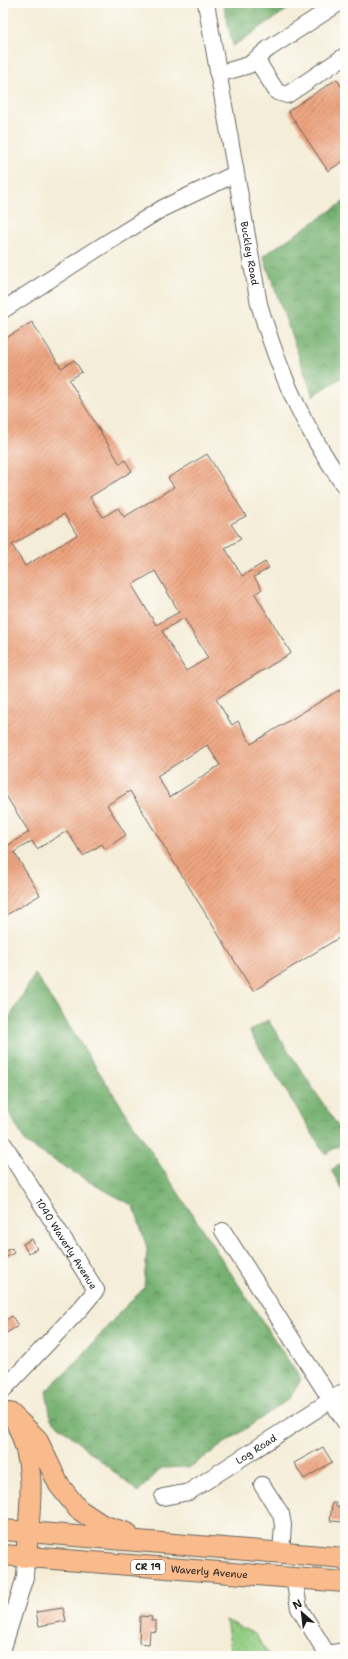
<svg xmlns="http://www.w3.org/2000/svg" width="348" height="1659" font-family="'Shantell Sans',sans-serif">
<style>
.green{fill:url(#green-dots);stroke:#587550}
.forest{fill:url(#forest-crowns);stroke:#496646}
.building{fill:url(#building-hatch);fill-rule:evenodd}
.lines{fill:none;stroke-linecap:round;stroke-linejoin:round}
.minor-casing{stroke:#68655e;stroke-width:18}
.major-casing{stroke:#68655e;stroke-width:22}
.minor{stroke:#fff;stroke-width:16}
.major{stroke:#fabb8c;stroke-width:20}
.labels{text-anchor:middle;stroke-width:3;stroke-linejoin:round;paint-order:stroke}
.shield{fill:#fdfcf7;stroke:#605f5e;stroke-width:1}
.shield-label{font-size:9px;font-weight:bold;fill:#1c1c1c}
.street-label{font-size:10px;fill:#1c1c1c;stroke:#fdfcf7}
</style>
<defs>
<pattern id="green-dots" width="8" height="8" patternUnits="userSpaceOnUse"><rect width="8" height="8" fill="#93ce83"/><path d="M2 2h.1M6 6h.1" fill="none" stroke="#7eb071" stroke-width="1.8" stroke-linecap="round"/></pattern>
<pattern id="forest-crowns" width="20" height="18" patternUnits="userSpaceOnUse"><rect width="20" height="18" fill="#76b171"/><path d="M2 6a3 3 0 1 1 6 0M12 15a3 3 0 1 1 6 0" fill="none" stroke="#608f5c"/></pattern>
<pattern id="building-hatch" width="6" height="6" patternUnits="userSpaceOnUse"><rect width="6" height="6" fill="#eea480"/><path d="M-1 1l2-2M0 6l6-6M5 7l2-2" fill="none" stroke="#c08568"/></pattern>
</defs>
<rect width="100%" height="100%" fill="#fdfcf7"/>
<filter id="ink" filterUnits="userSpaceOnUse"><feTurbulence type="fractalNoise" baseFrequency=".025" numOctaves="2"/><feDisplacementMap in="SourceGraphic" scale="8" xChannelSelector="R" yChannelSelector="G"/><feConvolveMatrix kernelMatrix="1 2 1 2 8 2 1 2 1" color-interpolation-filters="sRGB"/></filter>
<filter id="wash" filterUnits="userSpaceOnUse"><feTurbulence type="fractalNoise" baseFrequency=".012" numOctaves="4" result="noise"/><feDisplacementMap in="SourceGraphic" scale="16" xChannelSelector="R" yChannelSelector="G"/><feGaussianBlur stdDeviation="0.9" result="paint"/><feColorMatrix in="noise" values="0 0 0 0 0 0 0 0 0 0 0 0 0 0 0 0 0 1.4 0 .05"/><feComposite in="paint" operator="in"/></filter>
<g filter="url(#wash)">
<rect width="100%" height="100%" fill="#f4edd8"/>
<polygon class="green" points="226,1620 255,1634 270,1656 232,1656"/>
<g class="forest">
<polygon points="223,3 297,3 233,46"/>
<polygon points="345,201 345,375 313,396 263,256"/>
<polygon points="35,974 301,1380 289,1399 190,1467 162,1468 138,1492 51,1419 46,1391 74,1365 120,1312 144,1288 147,1248 134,1206 93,1184 26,1143 3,1102 4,1027"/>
<polygon points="268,1020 345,1137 345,1142 325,1154 249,1031"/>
<polygon points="345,1161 345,1194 331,1170"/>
</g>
<g id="blocks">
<g class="building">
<polygon points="337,79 341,86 345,83 345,160 328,171 288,111"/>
<path d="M32 322 61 368 74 360 82 372 69 380 120 464 125 460 132 471 90 497 103 517 118 508 124 517 174 487 168 478 207 454 246 516 231 524 241 539 225 548 242 576 265 562 269 568 254 577 262 589 255 594 291 653 216 699 232 725 238 721 251 744 339 690 345 700V934L253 991 130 791 107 805 126 835 105 849 102 844 83 856 67 831 37 849 32 841 14 852 40 895 3 917V840L7 846 29 832 3 791V340ZM64 514 77 535 25 566 12 545ZM155 571 179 612 156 625 132 585ZM184 618 208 658 186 671 162 631ZM207 745 220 765 170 797 157 776Z"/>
<polygon points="32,1239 37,1249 28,1253 23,1244"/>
<polygon points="12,1248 14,1253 3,1259 3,1252"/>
<polygon points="12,1316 18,1326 3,1335 3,1322"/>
<polygon points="323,1447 332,1462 304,1479 294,1463"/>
<polygon points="332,1503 336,1503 336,1507 341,1507 341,1505 345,1505 345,1522 330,1521"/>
<polygon points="63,1608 66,1621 39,1626 36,1612"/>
<polygon points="140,1616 152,1617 151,1621 156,1621 156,1632 150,1631 149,1644 139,1643"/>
</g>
</g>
</g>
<g filter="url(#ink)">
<use href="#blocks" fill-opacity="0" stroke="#68655e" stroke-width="1"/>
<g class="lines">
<g class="minor-casing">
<g id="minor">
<path id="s1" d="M206 3 259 304C272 348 288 392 311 432 321 451 333 469 345 487"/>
<polyline points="256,59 277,92 287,95 345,56"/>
<polyline points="218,74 249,65 268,49 339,3"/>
<polyline points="3,310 97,249 163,208 235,174"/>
<path id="s2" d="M3 1143 96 1290 81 1308 3 1390"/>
<polyline points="223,1231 345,1422"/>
<polyline points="262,1485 281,1514 283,1525 281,1553"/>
<path id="s3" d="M163 1497 189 1492 345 1391"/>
<polyline points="294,1578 299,1608 327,1654 345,1651"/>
<polyline points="3,1648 25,1577 26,1557"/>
</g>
</g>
<g class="major-casing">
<g id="major">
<polyline points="10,1413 37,1439 59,1485 78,1509 102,1525 127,1533"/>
<path d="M16 1422C36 1464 31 1500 27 1545"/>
<polyline points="3,1530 345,1558"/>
<path id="s4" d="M3 1555 345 1582"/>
</g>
</g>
<use href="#minor" class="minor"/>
<use href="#major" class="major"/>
</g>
</g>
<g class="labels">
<rect class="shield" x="131" y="1560" width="34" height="14" rx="3"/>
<g class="shield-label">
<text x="148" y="1570">CR 19</text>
</g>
<g class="street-label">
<text dy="4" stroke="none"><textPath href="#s1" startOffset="254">Buckley Road</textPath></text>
<text dy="4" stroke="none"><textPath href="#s2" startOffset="119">1040 Waverly Avenue</textPath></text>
<text dy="4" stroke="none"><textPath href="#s3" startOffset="106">Log Road</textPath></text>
<text dy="4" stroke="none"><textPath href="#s4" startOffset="207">Waverly Avenue</textPath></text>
</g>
</g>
<rect width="348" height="1659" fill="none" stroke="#fdfcf7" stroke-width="16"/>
<g transform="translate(302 1613) rotate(332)" stroke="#fdfcf7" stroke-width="3" paint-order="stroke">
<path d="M0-3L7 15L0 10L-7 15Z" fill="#1c1c1c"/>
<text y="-6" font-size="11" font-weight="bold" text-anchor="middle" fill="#1c1c1c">N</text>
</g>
</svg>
